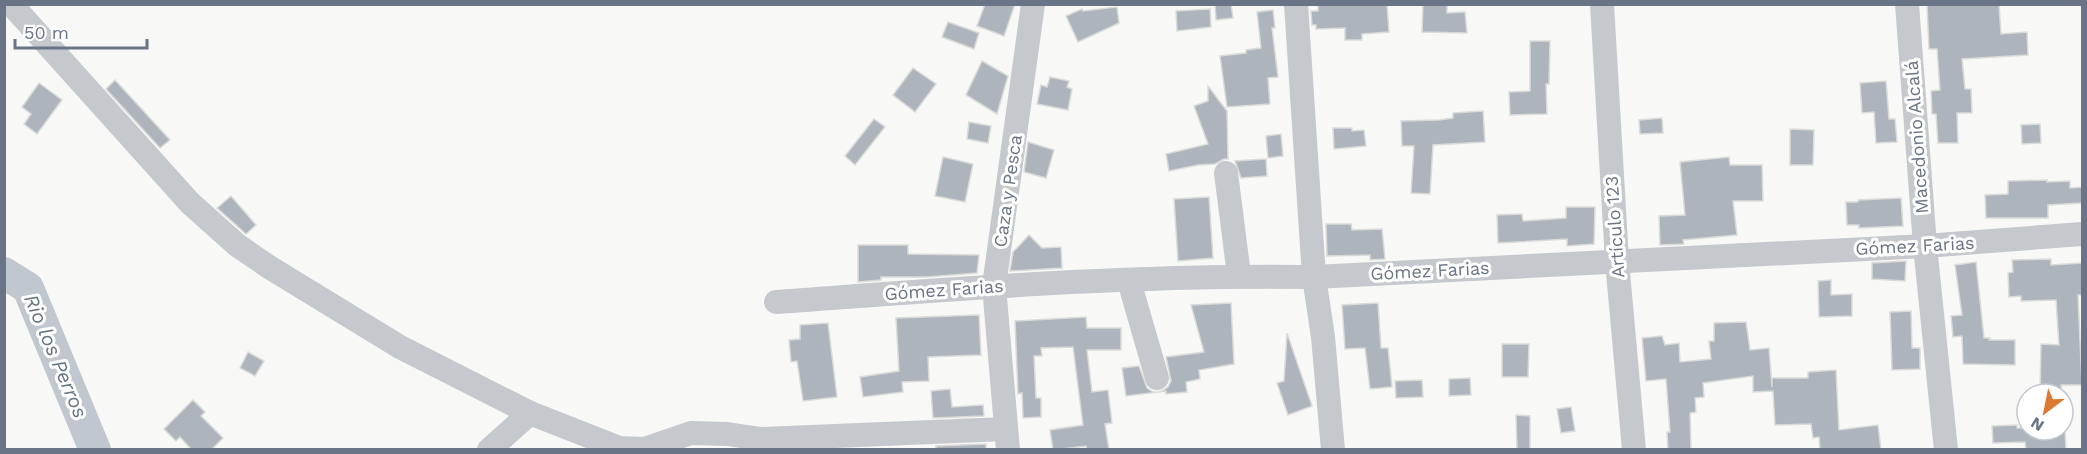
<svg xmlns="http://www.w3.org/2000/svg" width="2087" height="454" font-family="'Work Sans',sans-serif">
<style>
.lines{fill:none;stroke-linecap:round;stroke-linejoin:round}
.river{stroke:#c1c7ce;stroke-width:32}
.building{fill:#adb4bb;stroke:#dadbd9;stroke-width:1.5}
.minor{stroke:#c5c8cc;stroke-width:24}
.labels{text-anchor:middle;stroke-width:6;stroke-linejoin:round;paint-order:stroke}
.street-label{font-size:18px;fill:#697486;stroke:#fff}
.water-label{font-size:20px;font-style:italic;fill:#657481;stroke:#fff}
</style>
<rect width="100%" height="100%" fill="#f8f9f7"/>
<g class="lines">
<polyline class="river" points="4,273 28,288 95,450"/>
</g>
<g class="building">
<polygon points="985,4 1015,4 1004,36 977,26"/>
<polygon points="1215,4 1231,4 1233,18 1216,20"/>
<polygon points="1318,4 1387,4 1389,32 1362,34 1362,40 1345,40 1345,28 1316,29 1316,25 1312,25 1311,11 1318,11"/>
<polygon points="1423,4 1447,4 1447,13 1465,12 1467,33 1422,32"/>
<polygon points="1927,4 1999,4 2001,34 2027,32 2028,55 1962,59 1965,89 1971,89 1972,113 1957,113 1958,143 1938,143 1936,114 1932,114 1931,91 1940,90 1937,49 1929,49"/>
<polygon points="1117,7 1119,23 1078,42 1066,16 1082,9 1083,11"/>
<polygon points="1210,9 1211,27 1177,31 1176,11"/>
<polygon points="1273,10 1275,28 1272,28 1278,77 1268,78 1270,104 1227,107 1220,56 1246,53 1246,50 1261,48 1257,12"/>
<polygon points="948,22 979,33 974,49 942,37"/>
<polygon points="1530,41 1550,41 1549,84 1546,84 1547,114 1510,115 1509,92 1530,91"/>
<polygon points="982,61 1008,76 997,114 966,95"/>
<polygon points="913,68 936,84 915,112 893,95"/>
<polygon points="1050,77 1069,81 1067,87 1072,89 1068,110 1037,104 1041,85 1047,87"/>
<polygon points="115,80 170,140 160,148 106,89"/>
<polygon points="1886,81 1889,119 1895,119 1897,142 1876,143 1874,112 1862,113 1860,83"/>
<polygon points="39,83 62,100 37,134 24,124 31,114 22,107"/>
<polygon points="1208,86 1227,111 1228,159 1224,159 1215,164 1198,165 1169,171 1166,154 1208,144 1194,106 1208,101"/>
<polygon points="1483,111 1485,142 1433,145 1430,194 1411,193 1414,146 1402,146 1401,121 1439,120 1453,118 1453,113"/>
<polygon points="1662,118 1663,133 1640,134 1639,120"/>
<polygon points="874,119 885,127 855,165 845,156"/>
<polygon points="969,122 991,126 988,143 967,139"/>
<polygon points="2040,124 2041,143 2022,144 2021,125"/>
<polygon points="1333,128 1352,128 1352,131 1364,130 1366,146 1334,149"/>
<polygon points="1790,129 1814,130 1813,165 1790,165"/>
<polygon points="1281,134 1283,156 1268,158 1266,136"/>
<polygon points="1028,142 1054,150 1046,178 1024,172"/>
<polygon points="943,157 973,164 965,202 935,196"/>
<polygon points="1729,157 1730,165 1762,165 1763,201 1733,201 1737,235 1683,240 1684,244 1660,245 1659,216 1685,215 1680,162"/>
<polygon points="1266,159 1267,176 1241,178 1235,161"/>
<polygon points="2047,180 2047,182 2070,181 2070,188 2082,187 2082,203 2048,205 2048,218 1986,218 1985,195 2008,194 2008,181"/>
<polygon points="231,196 256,225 246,234 217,208"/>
<polygon points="1209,197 1213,258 1178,261 1174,199"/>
<polygon points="1901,198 1903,226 1859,228 1859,225 1847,225 1846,202 1858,202 1858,200"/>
<polygon points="1566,207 1595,207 1594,244 1567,246 1567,239 1498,243 1497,215 1522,214 1523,221 1566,218"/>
<polygon points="1326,224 1351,224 1352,230 1382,229 1385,259 1370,260 1370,255 1327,256"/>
<polygon points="1029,235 1042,248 1061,247 1062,268 1010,271 1013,252"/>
<polygon points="858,245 908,245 908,254 979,255 977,273 927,277 881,277 881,280 858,282"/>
<polygon points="2051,259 2051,265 2082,263 2082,295 2078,295 2082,385 2061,385 2062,394 2040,394 2041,344 2059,345 2056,300 2021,301 2021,296 2009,297 2008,273 2013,272 2012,260"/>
<polygon points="1906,261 1905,281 1872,279 1872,263"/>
<polygon points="1976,262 1984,338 1990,338 1989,340 2015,340 2015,365 1963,364 1962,336 1953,337 1951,316 1962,315 1955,265"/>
<polygon points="1831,280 1831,295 1852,294 1852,316 1819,317 1818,281"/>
<polygon points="1231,303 1234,364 1199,370 1200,379 1186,382 1187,392 1166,394 1166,391 1126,396 1122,368 1139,366 1147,388 1153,392 1160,392 1168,387 1171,381 1166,357 1204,352 1191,305"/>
<polygon points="1378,303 1381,348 1388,348 1392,387 1370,389 1365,348 1345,349 1342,305"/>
<polygon points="1911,311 1912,348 1920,348 1920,369 1892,370 1890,312"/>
<polygon points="979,315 981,355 928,357 929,381 902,382 903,392 863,397 860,377 899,371 896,318"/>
<polygon points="1086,317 1087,328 1121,328 1121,350 1087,350 1092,392 1108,390 1112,423 1105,424 1109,450 1087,450 1086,446 1053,450 1050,430 1083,425 1073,347 1041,348 1042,356 1034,356 1036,398 1041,398 1041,417 1023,418 1022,393 1018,394 1015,321"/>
<polygon points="1746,322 1750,350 1769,348 1772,387 1772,378 1808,378 1808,372 1836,370 1839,430 1878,425 1881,450 1820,450 1819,437 1813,438 1811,424 1775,425 1773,391 1753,392 1753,376 1703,383 1704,397 1695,398 1696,412 1690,413 1691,450 1668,450 1667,432 1670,432 1666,379 1646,381 1642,338 1662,336 1665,345 1679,343 1680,362 1711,359 1709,341 1714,341 1714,323"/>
<polygon points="828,323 837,397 803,401 797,361 791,362 789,340 800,339 800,325"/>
<polygon points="1287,333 1312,406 1288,415 1277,383 1284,381"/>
<polygon points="1502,344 1529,344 1528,377 1502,377"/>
<polygon points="248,352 264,361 255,376 240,368"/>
<polygon points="1470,378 1471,395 1449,396 1449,379"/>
<polygon points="1422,380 1423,397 1396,398 1395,381"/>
<polygon points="950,389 952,407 983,405 984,416 933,418 931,391"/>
<polygon points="193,400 205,412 201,416 223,438 211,450 192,450 180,437 176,441 164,429"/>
<polygon points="1571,407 1575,431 1561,433 1557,409"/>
<polygon points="1516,415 1530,416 1530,450 1517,450"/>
<polygon points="2017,425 2017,428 2027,428 2027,430 2065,430 2066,450 2026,450 2025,442 1993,443 1992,426"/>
<polygon points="986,444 986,450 936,450 936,446"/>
</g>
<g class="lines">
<g class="minor">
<polyline points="11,4 190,203 237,245 269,267 400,347 530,413 619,448 644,449 691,433 727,434 761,439 1005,429"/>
<polyline points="1296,4 1314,277 1323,337 1333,450"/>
<polyline points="1602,4 1617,261 1634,450"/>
<polyline points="1907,4 1925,246 1946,450"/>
<polyline points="1226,173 1239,275"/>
<polyline points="1129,281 1157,378"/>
<path d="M776 302C955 289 1135 274 1314 277L1925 246 2082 234"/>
<polyline points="489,450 530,413"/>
<polyline points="1008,450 994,286 1033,4"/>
</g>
</g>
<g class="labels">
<g class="street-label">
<text transform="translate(1917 137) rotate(-94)" y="6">Macedonio Alcalá</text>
<text transform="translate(1008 191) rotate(-82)" y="6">Caza y Pesca</text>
<text transform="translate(1615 227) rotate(-94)" y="6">Artículo 123</text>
<text transform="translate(1915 246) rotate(-3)" y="6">Gómez Farias</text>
<text transform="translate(1430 271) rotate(-3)" y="6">Gómez Farias</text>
<text transform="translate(944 290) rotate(-4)" y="6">Gómez Farias</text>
</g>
<g class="water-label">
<text transform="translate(56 356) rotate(67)" y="7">Rio los Perros</text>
</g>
</g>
<rect width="2087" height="454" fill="none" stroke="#697486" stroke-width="12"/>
<g transform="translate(2045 412) rotate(212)"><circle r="28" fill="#ffffff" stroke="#c3c7cf" stroke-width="1.5"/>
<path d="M0-4.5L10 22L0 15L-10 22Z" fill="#dc7a33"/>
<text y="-9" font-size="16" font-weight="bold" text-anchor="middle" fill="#697486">N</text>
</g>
<path d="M15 39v9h132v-9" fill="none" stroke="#697486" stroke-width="3"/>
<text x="24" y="39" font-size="18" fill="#697486" stroke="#ffffff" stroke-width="4.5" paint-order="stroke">50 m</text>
</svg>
